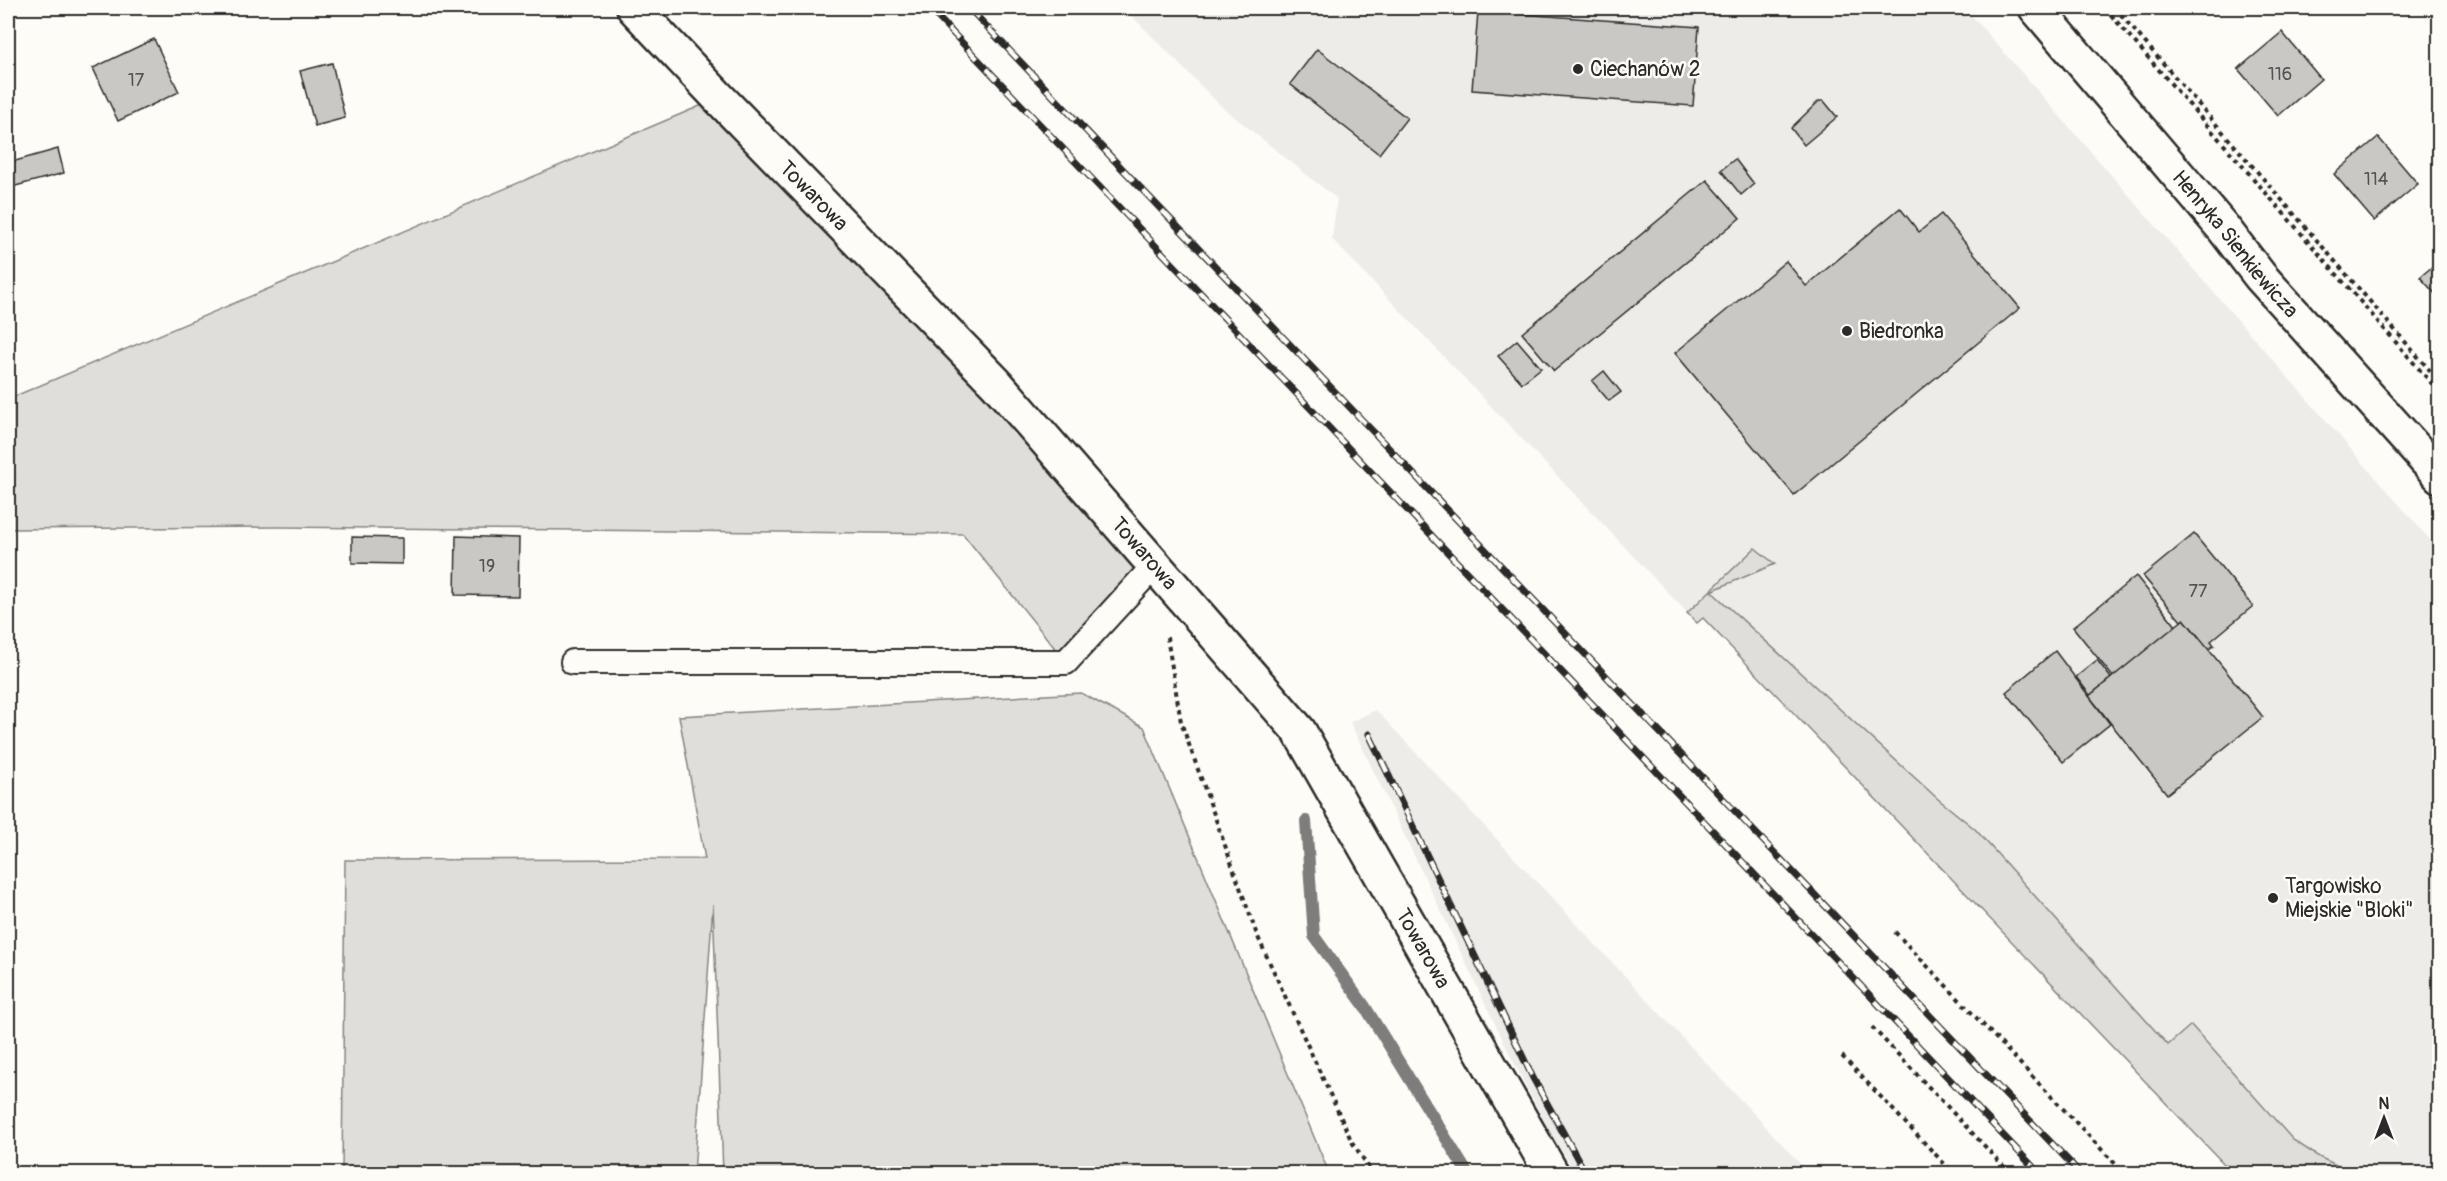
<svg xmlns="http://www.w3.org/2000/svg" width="2447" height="1181" font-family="Pangolin,sans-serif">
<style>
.built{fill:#edece8}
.green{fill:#dfdeda;stroke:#858482;stroke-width:1.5}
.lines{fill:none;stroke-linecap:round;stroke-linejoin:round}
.stream{stroke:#7e7d7b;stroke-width:12}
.building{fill:#c9c8c4;stroke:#2b2b2b;stroke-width:1.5}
.lane-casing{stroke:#2b2b2b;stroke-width:28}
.street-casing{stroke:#2b2b2b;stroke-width:38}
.secondary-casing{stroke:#2b2b2b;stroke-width:38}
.path{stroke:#2b2b2b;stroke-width:4;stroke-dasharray:4.5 4.5;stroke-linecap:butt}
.lane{stroke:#fdfcf7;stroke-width:24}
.street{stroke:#fdfcf7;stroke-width:33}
.secondary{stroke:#fdfcf7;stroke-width:33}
.rail-casing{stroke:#2b2b2b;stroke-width:7}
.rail{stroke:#fdfcf7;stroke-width:4.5;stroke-dasharray:14;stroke-linecap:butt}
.poi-dot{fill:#2b2b2b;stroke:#fdfcf7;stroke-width:2}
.labels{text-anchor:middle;stroke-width:5;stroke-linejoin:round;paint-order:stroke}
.number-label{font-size:18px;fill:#525251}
.poi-label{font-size:21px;fill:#2b2b2b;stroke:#fdfcf7;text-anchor:start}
.street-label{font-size:21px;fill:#2b2b2b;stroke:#fdfcf7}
</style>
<rect width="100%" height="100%" fill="#fdfcf7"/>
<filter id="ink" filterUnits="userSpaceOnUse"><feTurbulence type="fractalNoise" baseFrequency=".0167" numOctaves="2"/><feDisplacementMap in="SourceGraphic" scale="12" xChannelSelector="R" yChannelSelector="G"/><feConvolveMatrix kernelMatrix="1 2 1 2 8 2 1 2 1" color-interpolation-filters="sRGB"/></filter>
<g filter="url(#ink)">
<g class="built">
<polygon points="1124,8 1965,8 2439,550 2439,1173 2239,1174 2224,1164 1703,618 1697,623 1332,239 1337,199 1222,107"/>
<polygon points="1376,710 1809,1173 1575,1173 1545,1123 1511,1057 1350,722"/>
</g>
<g class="green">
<polygon points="719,98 1154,566 1066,662 963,534 279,527 8,529 8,399"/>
<polygon points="1755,548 1775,564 1711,591 1938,799 1975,829 2168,1045 2191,1025 2293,1140 2319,1157 2353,1173 2239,1173 2224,1164 1703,618 1697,623 1687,613"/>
<polygon points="1081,693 1144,727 1329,1173 723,1173 713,904 694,1173 342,1173 345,860 705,859 679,716"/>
</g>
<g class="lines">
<polyline class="stream" points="1306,821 1314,936 1364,1005 1468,1174"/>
</g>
<g class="building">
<polygon points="1478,11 1699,27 1693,106 1472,90"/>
<polygon points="2282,32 2321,79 2278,116 2238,69"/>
<polygon points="154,39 179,92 118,121 93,68"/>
<polygon points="1317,49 1407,118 1379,154 1290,84"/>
<polygon points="332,63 345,118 315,126 300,71"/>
<polygon points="1819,101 1824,101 1837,117 1804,145 1791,128"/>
<polygon points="2378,137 2418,184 2374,221 2334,174"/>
<polygon points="58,149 64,173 8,188 8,163"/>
<polygon points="1735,159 1754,184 1741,195 1721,170"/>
<polygon points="1707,180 1740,218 1554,371 1522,333"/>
<polygon points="1900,208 1919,232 1941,214 2020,308 1794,495 1675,353 1786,261 1806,286"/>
<polygon points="2440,260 2440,299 2420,277"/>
<polygon points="1517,340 1541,368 1522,383 1498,356"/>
<polygon points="1604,371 1621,392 1609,401 1592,381"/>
<polygon points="2194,534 2253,606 2211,641 2214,645 2209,649 2184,619 2181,621 2143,576"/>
<polygon points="456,536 519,538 518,596 455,595"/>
<polygon points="352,537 402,538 402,564 352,563"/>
<polygon points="2136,576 2176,626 2113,677 2073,627"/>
<polygon points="2184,619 2263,717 2167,794 2089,696"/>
<polygon points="2055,651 2110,724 2063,762 2006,692"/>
<polygon points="2097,660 2111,678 2090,695 2076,677"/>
</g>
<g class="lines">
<g class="lane-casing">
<polyline id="lane" points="573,662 1066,662 1154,566"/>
</g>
<g class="street-casing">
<g id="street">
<path id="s1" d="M634 8 719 98 996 383 1299 731 1552 1174"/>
</g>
</g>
<g class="secondary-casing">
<g id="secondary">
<path id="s2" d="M2036 8 2224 229 2260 276 2440 476"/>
</g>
</g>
<g class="path">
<polyline points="2105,8 2440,393"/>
<polyline points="2115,8 2440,382"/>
<polyline points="1167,637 1181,722 1257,935 1352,1142 1373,1174"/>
<polyline points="1895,932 2125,1174"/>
<polyline points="1872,1027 2011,1174"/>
<polyline points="1842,1056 1954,1174"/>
</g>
<use href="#lane" class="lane"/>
<use href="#street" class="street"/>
<use href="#secondary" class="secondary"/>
<g class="rail-casing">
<g id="rail">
<polyline points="929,8 2040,1174"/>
<polyline points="969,8 2081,1174"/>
<polyline points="1369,734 1533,1078 1586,1174"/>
</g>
</g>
<use href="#rail" class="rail"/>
</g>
</g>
<g class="poi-dot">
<circle cx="1578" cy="69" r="6"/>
<circle cx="1847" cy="331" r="6"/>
<circle cx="2273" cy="898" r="6"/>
</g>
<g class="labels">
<g class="number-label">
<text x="2280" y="80">116</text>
<text x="136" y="86">17</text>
<text x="2376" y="185">114</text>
<text x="487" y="572">19</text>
<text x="2198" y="597">77</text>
</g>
<g class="poi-label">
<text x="1590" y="76">Ciechanów 2</text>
<text x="1859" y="338">Biedronka</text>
<text x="2285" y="893">Targowisko<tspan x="2285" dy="24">Miejskie "Bloki"</tspan></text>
</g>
<g class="street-label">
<text dy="7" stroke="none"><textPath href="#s1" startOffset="260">Towarowa</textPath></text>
<text dy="7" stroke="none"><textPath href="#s2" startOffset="309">Henryka Sienkiewicza</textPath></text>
<text dy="7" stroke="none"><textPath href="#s1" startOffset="747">Towarowa</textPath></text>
<text dy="7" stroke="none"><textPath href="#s1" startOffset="1233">Towarowa</textPath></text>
</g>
</g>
<rect width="2447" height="1181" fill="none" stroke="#fdfcf7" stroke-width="30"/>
<rect x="15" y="15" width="2417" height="1151" fill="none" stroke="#2b2b2b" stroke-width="2" filter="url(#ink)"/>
<g transform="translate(2384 1118)" stroke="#fdfcf7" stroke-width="4.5" paint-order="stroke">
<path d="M0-4.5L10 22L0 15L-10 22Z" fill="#2b2b2b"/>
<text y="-9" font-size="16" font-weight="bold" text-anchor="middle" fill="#2b2b2b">N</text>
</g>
</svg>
